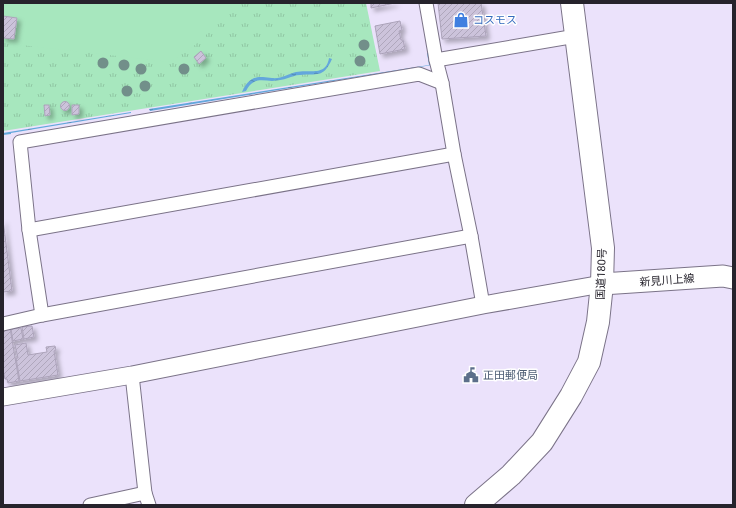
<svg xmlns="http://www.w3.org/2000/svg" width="736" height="508" font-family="Roboto,'Noto Sans JP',sans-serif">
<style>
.park{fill:url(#park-tufts)}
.pitch{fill:#a7e7be}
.water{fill:url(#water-ripples)}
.building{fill:url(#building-hatch);stroke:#aca3ba;filter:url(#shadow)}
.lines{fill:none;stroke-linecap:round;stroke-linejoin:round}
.minor-casing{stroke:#7b7388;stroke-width:15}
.tertiary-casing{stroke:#7b7388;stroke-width:19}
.primary-casing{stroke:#7b7388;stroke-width:23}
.trunk-casing{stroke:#7b7388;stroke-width:24}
.minor{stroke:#fff;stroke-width:13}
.tertiary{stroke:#fff;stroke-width:17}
.primary{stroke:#fff;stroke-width:21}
.trunk{stroke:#fff;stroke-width:22}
.tree{fill:#728f8a}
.labels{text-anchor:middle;stroke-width:3;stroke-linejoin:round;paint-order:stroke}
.shop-label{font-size:11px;fill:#366cbe;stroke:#fff;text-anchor:start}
.street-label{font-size:11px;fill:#26232c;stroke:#fff}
.service-label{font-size:11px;fill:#4e5e75;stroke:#fff;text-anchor:start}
</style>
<defs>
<pattern id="park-tufts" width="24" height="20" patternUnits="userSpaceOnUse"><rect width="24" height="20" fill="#a7e7be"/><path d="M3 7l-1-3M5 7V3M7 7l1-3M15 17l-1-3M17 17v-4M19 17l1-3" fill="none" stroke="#90c6a3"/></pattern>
<pattern id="water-ripples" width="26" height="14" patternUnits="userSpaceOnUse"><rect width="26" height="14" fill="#63a7dc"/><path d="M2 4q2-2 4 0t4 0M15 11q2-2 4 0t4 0" fill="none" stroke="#5188b3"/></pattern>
<pattern id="building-hatch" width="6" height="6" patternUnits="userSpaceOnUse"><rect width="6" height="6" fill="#ccc3db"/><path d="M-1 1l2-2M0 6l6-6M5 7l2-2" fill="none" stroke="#afa7bc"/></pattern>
<filter id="shadow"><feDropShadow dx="3.5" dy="3.5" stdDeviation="2" flood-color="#0004"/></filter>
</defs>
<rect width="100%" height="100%" fill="#ebe2fb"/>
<polygon class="park" points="3,3 366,3 380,71 3,131"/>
<polygon class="pitch" points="3,3 235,3 220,22 195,45 170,62 3,43"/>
<g class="water">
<polygon points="427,53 429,53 432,65 150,111 149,109 429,65"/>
<path d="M329 58 332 59C323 79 317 73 300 75 295 75 292 77 288 78 283 80 278 80 272 81 266 81 260 79 254 82 250 84 248 87 246 91L242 92C246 83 252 76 263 77 266 77 269 78 272 78 281 79 288 74 296 72 309 69 326 77 329 58Z"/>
<polygon points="131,112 131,113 11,133 11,134 3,135 3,133"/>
</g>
<g class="building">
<polygon points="371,3 395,3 371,8"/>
<polygon points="438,3 481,3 486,36 442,39"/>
<polygon points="3,16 17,18 14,39 3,38"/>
<polygon points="400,21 402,30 399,31 401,40 403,40 405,49 380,54 375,26"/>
<polygon points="201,51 206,58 199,64 194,57"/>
<circle cx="65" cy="106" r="4.5"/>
<polygon points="44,105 49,105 50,115 45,116"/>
<polygon points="72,105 79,105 79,114 72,115"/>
<polygon points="3,220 12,291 3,292"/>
<polygon points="32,326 34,337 24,339 22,327"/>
<polygon points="10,328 19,381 8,383 7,379 5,379 3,370 3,329"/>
<polygon points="21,328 23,339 13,341 11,329"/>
<polygon points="26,343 28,355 47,352 46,347 55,346 56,350 54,351 58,375 20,381 16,358 18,358 15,345"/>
</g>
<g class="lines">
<g class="minor-casing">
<g id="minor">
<polyline points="426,3 436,60 442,83 454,154 471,236 483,305"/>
<polyline points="436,60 576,36"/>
<polyline points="29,230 454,154"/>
<polyline points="42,315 29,230 20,142 419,74 442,83"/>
<polyline points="3,324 42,315 471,236"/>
<polyline points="132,375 145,493 149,505"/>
<polyline points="90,505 145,493"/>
</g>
</g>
<g class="tertiary-casing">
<polyline id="tertiary" points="3,397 132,375 483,305 602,284"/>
</g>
<g class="primary-casing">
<polyline id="primary" points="602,284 723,276 733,278"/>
</g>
<g class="trunk-casing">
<polyline id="trunk" points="476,505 511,475 542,442 571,396 589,362 598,322 602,284 603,248 572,3"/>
</g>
<use href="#minor" class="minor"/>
<use href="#tertiary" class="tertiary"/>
<use href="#primary" class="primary"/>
<use href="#trunk" class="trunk"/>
</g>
<g class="tree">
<circle cx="364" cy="45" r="5.5"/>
<circle cx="360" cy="61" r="5.5"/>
<circle cx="103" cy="63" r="5.5"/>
<circle cx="124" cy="65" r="5.5"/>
<circle cx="141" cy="69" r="5.5"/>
<circle cx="184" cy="69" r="5.5"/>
<circle cx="145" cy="86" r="5.5"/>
<circle cx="127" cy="91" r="5.5"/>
</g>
<defs>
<g id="shop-bare" transform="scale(1.2)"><path d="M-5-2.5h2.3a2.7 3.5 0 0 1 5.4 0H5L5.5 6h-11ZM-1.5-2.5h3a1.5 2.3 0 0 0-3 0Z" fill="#3f7fe0" stroke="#fff" stroke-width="2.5" paint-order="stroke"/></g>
<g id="civic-bare" transform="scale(1.2)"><path d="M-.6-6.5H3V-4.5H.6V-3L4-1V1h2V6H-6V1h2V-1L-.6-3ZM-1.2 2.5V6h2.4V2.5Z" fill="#5c6f8a" stroke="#fff" stroke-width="2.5" paint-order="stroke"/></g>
</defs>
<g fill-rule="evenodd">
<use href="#shop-bare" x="461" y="20"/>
<use href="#civic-bare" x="471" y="375"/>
</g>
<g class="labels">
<g class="shop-label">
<text x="473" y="24">コスモス</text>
</g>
<g class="street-label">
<text transform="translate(601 274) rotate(-88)" y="4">国道180号</text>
<text transform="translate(667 280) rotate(-4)" y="4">新見川上線</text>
</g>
<g class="service-label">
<text x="483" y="379">正田郵便局</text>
</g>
</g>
<rect width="736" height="508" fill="none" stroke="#26232c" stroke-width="8"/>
</svg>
